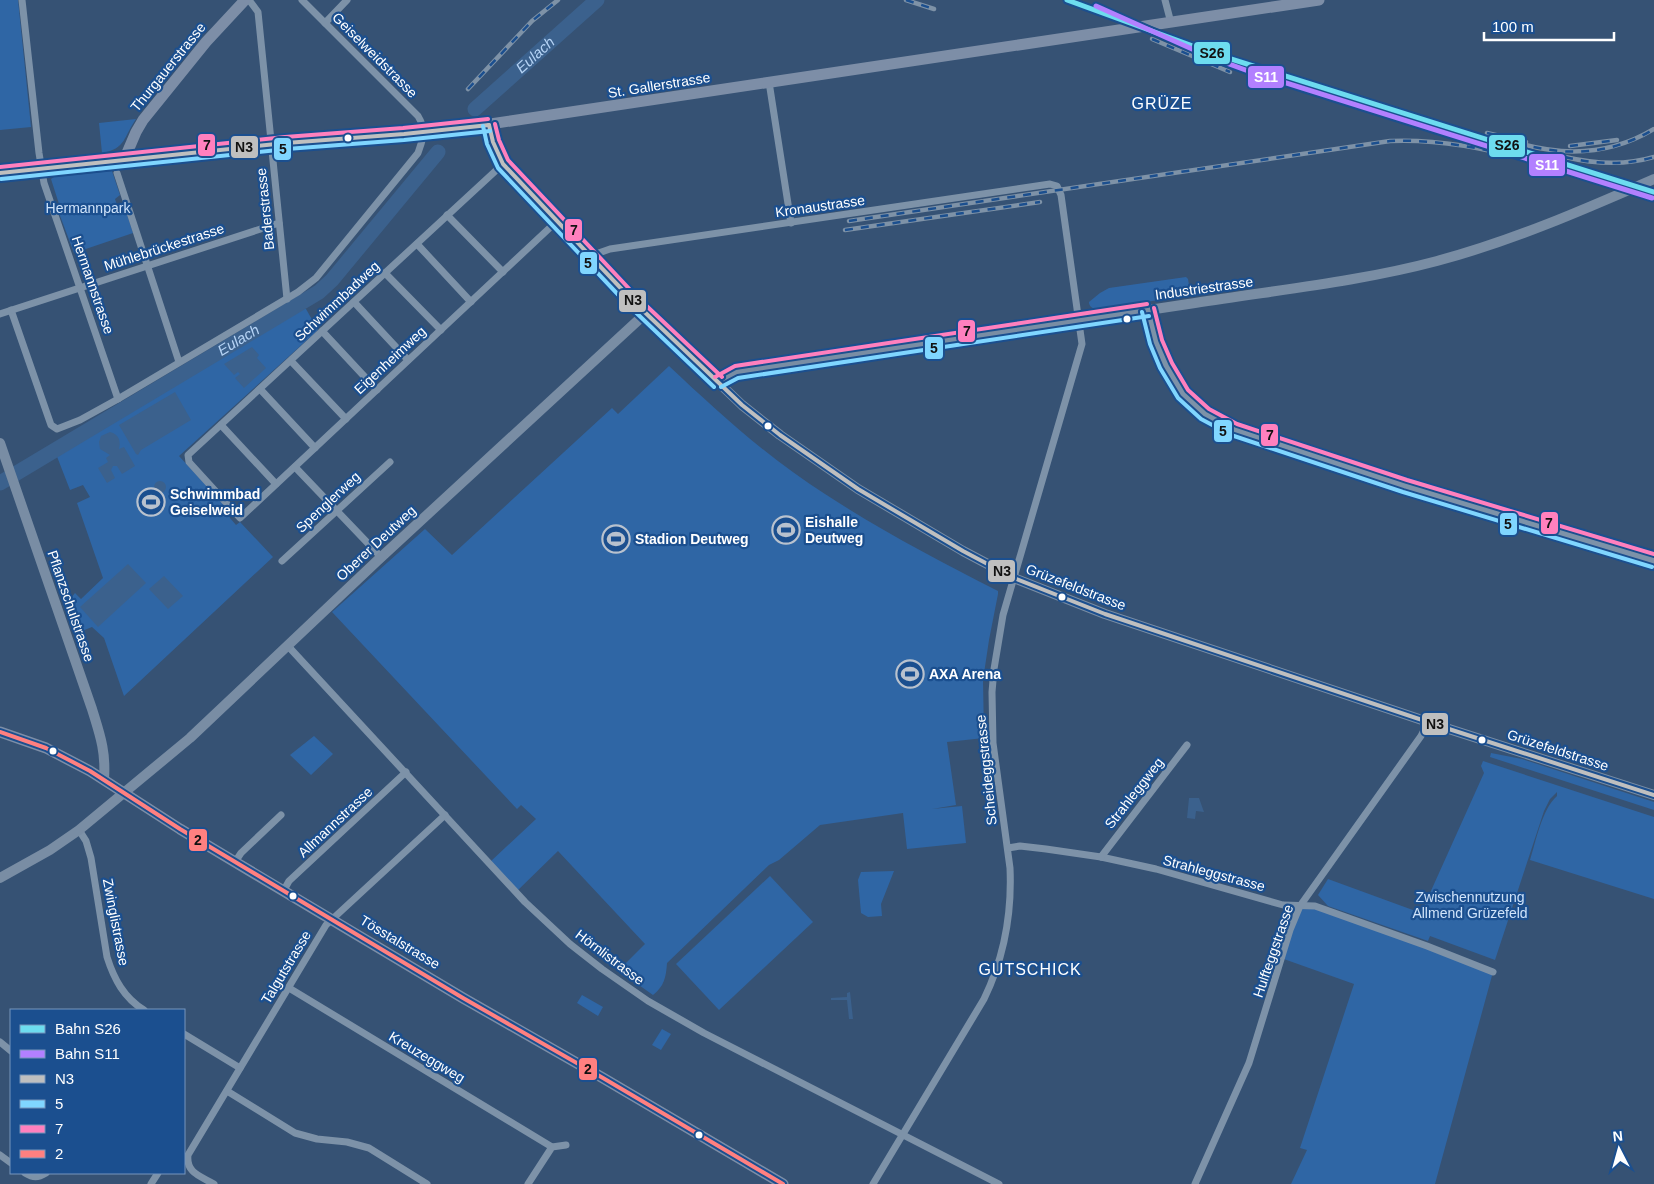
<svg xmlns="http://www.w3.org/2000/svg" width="1654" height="1184" font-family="Helvetica,sans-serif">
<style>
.green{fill:#2f66a5}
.water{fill:#3b618d}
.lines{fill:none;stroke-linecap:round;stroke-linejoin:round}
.river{stroke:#3b618d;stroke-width:15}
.street{stroke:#7d92a8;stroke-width:7}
.secondary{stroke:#798da4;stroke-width:10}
.primary{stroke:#7d8ea7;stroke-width:11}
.rail-casing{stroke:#7e92a7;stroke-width:4.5}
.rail{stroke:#1b4f8f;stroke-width:2.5;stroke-dasharray:8;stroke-linecap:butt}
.bus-1-casing{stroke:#1b4f8f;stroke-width:8}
.bus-2-casing{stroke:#1b4f8f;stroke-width:8}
.bus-3-casing{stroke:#1b4f8f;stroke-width:8}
.bus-4-casing{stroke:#1b4f8f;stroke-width:8}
.bus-1{stroke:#bfbfbf;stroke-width:4}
.bus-2{stroke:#80d6ff;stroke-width:4}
.bus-3{stroke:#ff80be;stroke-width:4}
.bus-4{stroke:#ff8080;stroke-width:4}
.rail-1-casing{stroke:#1b4f8f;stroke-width:9}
.rail-2-casing{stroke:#1b4f8f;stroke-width:9}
.rail-1{stroke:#6ddcef;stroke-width:5}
.rail-2{stroke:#b280ff;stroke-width:5}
.bus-dot{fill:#fff;stroke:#1b4f8f;stroke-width:2}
.labels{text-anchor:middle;stroke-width:4.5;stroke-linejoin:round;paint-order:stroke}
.street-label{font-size:14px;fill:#fff;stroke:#1b4f8f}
.park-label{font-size:14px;fill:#cfe3fa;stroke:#1b4f8f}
.poi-label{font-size:14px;font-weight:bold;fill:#fff;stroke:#1b4f8f;text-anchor:start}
.water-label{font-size:15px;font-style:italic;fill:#b5d3f5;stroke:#1b4f8f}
.quarter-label{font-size:16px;letter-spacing:1px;fill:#fff;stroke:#1b4f8f}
.line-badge{stroke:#1b4f8f;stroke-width:2}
.badge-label{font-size:14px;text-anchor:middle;font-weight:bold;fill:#fff}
.pale-badge-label{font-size:14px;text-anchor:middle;font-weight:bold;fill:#111}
</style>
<rect width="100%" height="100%" fill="#365274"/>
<g class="green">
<polygon points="0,0 18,0 31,127 0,130"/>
<path d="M136 119C124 136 126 149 102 153L99 123Z"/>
<polygon points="112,171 120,195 115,199 117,205 124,205 133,233 74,253 56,205 59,204 51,179 54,177"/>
<path d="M1186 277 1188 279 1190 291 1187 296 1097 309C1092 309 1089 306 1089 302L1100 293 1109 288Z"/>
<polygon points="303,308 306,309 318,330 179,456 225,506 230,518 236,525 240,522 273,557 124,696 104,638 92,627 82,631 71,598 75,593 81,599 103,578 77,503 90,497 83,485 70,490 56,454"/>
<path d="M669 366C718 412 768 458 825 494 880 530 939 561 998 591V594L989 640 983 680 984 738 947 742 956 805 932 809 962 806 966 843 907 849 903 813 820 825 779 860 769 865 667 963C666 978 664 986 653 995L592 952 595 948 623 966 645 944 558 851 516 892 490 862 536 819 521 805 517 809 332 612 425 529 452 555 612 408 618 414Z"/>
<polygon points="314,736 333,754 311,775 290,755"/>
<polygon points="1491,753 1522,759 1654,802 1654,810 1490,757"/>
<path d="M1483 761 1654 817V899L1530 860C1536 841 1542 809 1557 796V792L1550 799 1544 811 1495 960 1430 936 1428 941 1328 906 1318 895 1328 879 1421 913 1484 773 1481 766Z"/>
<polygon points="894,871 881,904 882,916 868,917 861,913 858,880 861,872"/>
<polygon points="770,876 813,922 719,1010 676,964"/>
<polygon points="1300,906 1315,906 1493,972 1435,1184 1291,1184 1307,1150 1300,1148 1354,984 1281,958"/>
<polygon points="582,995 603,1007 598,1016 577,1003"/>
<polygon points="662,1029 671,1034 661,1050 652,1045"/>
</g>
<g class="water">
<polygon points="252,347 259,355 257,358 266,368 244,388 235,378 240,374 238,372 234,375 224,364"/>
<polygon points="175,392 191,420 141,450 138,455 136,454 119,425"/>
<path d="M110 432C119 434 121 441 119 449L124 447 135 466 122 474 117 466H113L111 470 115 478 107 483 98 468 108 462 106 458 110 455 100 449 99 442 101 436Z"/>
<circle cx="160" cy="487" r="6"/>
<polygon points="128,564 146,583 98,627 80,607"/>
<polygon points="164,576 183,596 168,609 149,589"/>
<polygon points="1189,798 1199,798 1204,812 1196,811 1195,819 1187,818"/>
<polygon points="850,992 853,1019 849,1019 847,1000 831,1000 831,998 847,997 847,993"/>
</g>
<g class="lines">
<g class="river">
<path id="s1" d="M475 109 597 0"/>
<path id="s2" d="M0 483 319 292 332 280 438 152"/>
</g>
<g class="street">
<polyline points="22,0 39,153 44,183 118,399"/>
<polyline points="249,0 258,12 287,299"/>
<polyline points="1165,0 1171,23"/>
<polyline points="325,23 347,0"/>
<polyline points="769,82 791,223"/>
<polyline points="503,164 188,455 189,462 240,518 557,221"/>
<polyline points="117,173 179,362"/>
<polyline points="447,215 503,272"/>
<polyline points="417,244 471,302"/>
<path d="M590 256 610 249 1050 184 1057 186 1061 195 1082 344 1003 615 994 669 992 692 993 743 1010 868C1012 913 1004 958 984 999L873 1184"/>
<polyline points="385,273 441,330"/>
<polyline points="354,302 408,360"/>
<path d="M11 310 51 425 57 429 80 420 118 399 298 292 316 278 418 153C423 138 427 131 418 116L302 0"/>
<polyline points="1148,310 1156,342 1166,366 1183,394 1205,414 1234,430 1405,486 1654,561"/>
<polyline points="0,314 279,223"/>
<polyline points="322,331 377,390"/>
<polyline points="291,361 346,419"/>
<polyline points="260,389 315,448"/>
<polyline points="221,425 276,484"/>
<polyline points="295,467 381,557"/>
<polyline points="282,561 390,462"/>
<polyline points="287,645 525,902 570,944 602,969 648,1001 704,1033 999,1184"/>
<path d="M79 830 86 841 91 858 107 957C114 979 124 998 144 1010"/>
<polyline points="1008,848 1020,846 1046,849 1101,857 1156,869 1283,905 1315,906 1427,946 1493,972"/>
<polyline points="1101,857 1187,745"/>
<polyline points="235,862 241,853 281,815"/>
<polyline points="284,890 289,881 406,772"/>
<polyline points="289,988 552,1147"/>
<polyline points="184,1034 240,1068"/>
<polyline points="0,1042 11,1051"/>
<polyline points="227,1091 295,1133 317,1139 347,1142 369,1148 427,1184"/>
<polyline points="0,1155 11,1163"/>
<path d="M25 1173C33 1178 38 1178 46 1173"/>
<polyline points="151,1184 158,1173"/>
<path d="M214 1184C200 1176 186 1173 188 1155L326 925 445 815"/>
<polyline points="528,1184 552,1147 566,1145"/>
<polyline points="1195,1184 1249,1063 1290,930 1300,906 1421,736 1428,722"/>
</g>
<g class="secondary">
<polyline points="489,125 493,142 503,164 632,300 742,405 780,435 858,489 963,551 1014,578 1105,614 1452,730 1654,795"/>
<path d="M718 382 736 372C889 349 1042 327 1195 303 1276 290 1358 282 1437 261 1512 241 1583 210 1654 179"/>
<path d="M0 443 92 709C100 735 106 751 104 779"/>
<polyline points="0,878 50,850 79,830 190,738 377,561 646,313"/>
</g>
<g class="primary">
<polyline points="124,160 136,132 143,120 206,42 245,0"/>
<polyline points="0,173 286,143 404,134 470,127 1319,0"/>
<polyline points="0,732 46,748 90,771 180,829 235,862 463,998 603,1078 783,1184"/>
</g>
<g class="rail-casing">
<g id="rail">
<polyline points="906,0 934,9"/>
<polyline points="1152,39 1230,72"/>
<polyline points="1229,65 1412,122 1470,142"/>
<polyline points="468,89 532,21 558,0"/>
<polyline points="1487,133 1526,142"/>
<path d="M1518 143C1566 157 1611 155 1654 129"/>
<polyline points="1570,146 1617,140"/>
<path d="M1565 157C1595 164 1624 166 1654 157"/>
<path d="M849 221 1390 141C1434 139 1485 148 1527 160"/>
<polyline points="845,230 1040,202"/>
</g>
</g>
<use href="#rail" class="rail"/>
<g class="bus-1-casing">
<g id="bus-1">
<polyline points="489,125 493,142 503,164 632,300 742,405 780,435 858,489 963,551 1014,578 1105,614 1452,730 1654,795"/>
<polyline points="0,173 286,143 404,134 489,125"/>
</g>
</g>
<g class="bus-2-casing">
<g id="bus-2">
<polyline points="483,126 487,144 498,168 627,304 714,387"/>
<polyline points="1,179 287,149 404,140 490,131"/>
<polyline points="1142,312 1150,344 1160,368 1178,398 1201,419 1231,435 1403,492 1652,567"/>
<polyline points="721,387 738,378 1149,316"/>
</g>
</g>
<g class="bus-3-casing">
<g id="bus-3">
<polyline points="495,124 499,140 508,160 636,296 722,377"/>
<polyline points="0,167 285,137 403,128 488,119"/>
<polyline points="1154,308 1162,340 1172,363 1188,390 1209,409 1237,424 1407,480 1654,554"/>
<polyline points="715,377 735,366 1147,304"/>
</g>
</g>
<g class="bus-4-casing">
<polyline id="bus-4" points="0,732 46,748 90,771 180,829 463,998 603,1078 783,1184"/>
</g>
<use href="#bus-1" class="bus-1"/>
<use href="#bus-2" class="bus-2"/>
<use href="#bus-3" class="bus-3"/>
<use href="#bus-4" class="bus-4"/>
<g class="rail-1-casing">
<polyline id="rail-1" points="1067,0 1212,53 1654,192"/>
</g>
<g class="rail-2-casing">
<polyline id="rail-2" points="1096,6 1210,57 1251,72 1652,198"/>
</g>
<use href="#rail-1" class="rail-1"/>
<use href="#rail-2" class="rail-2"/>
</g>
<defs>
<g id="stadium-ring" transform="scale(1.4375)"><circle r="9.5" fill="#1b4f8f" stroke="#b9c2ce" stroke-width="1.5"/><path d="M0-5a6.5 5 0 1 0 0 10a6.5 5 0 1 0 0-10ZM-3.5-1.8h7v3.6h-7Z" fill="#b9c2ce"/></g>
</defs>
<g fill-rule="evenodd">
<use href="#stadium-ring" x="151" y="502"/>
<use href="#stadium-ring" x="786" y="530"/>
<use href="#stadium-ring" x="616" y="539"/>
<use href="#stadium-ring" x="910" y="674"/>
</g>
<g class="bus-dot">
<circle cx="348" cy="138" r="4.5"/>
<circle cx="1127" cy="319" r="4.5"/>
<circle cx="768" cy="426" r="4.5"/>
<circle cx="1062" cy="597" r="4.5"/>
<circle cx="1482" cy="740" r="4.5"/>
<circle cx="53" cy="751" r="4.5"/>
<circle cx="293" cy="896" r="4.5"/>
<circle cx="699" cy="1135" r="4.5"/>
</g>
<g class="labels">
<g class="street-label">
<text transform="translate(375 55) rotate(45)" y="5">Geiselweidstrasse</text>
<text transform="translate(168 67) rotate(-51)" y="5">Thurgauerstrasse</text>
<text transform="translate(659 85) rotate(-9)" y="5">St. Gallerstrasse</text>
<text transform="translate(820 206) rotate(-8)" y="5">Kronaustrasse</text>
<text transform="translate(265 209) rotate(-96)" y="5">Baderstrasse</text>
<text transform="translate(164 247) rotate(-18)" y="5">Mühlebrückestrasse</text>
<text transform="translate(93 285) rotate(71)" y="5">Hermannstrasse</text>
<text transform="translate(1204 288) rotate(-8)" y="5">Industriestrasse</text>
<text transform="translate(337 301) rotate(-43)" y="5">Schwimmbadweg</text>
<text transform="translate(390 360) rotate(-43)" y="5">Eigenheimweg</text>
<text transform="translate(328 502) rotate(-43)" y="5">Spenglerweg</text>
<text transform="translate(376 543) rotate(-43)" y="5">Oberer Deutweg</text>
<text transform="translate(1076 587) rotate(21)" y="5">Grüzefeldstrasse</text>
<text transform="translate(71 606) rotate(71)" y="5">Pflanzschulstrasse</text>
<text transform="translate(1558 750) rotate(18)" y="5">Grüzefeldstrasse</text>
<text transform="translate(986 770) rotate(-96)" y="5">Scheideggstrasse</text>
<text transform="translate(1134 793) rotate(-52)" y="5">Strahleggweg</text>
<text transform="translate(335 822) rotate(-43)" y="5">Allmannstrasse</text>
<text transform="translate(1214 873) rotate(15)" y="5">Strahleggstrasse</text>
<text transform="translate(116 922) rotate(79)" y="5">Zwinglistrasse</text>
<text transform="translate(400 942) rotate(31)" y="5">Tösstalstrasse</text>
<text transform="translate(1273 951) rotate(-71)" y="5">Hulfteggstrasse</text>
<text transform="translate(610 957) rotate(37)" y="5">Hörnlistrasse</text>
<text transform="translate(286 967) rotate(-59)" y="5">Talgutstrasse</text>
<text transform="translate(427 1057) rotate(31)" y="5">Kreuzeggweg</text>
</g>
<g class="park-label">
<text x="88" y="213">Hermannpark</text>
<text x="1470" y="902">Zwischennutzung<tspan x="1470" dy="16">Allmend Grüzefeld</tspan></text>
</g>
<g class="poi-label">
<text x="170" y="499">Schwimmbad<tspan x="170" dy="16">Geiselweid</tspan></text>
<text x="805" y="527">Eishalle<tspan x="805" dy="16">Deutweg</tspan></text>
<text x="635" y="544">Stadion Deutweg</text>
<text x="929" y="679">AXA Arena</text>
</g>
<g class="water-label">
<text dy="5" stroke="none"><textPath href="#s1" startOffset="81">Eulach</textPath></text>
<text dy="5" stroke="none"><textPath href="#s2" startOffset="278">Eulach</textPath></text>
</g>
<g class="quarter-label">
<text x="1162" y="109">GRÜZE</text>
<text x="1030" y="975">GUTSCHICK</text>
</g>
</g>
<g class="line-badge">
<rect x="1193" y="41" width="38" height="24" rx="5" fill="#6ddcef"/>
<rect x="1247" y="65" width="38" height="24" rx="5" fill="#b280ff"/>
<rect x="197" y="133" width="19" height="24" rx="5" fill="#ff80be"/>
<rect x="1488" y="134" width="38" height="24" rx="5" fill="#6ddcef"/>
<rect x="230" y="135" width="29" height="24" rx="5" fill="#bfbfbf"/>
<rect x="273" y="137" width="19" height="24" rx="5" fill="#80d6ff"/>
<rect x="1528" y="153" width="38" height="24" rx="5" fill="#b280ff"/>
<rect x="564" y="218" width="19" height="24" rx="5" fill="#ff80be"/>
<rect x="579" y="251" width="19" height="24" rx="5" fill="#80d6ff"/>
<rect x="618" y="289" width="29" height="24" rx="5" fill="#bfbfbf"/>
<rect x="957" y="319" width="19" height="24" rx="5" fill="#ff80be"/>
<rect x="924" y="336" width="20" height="24" rx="5" fill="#80d6ff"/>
<rect x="1213" y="419" width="20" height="24" rx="5" fill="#80d6ff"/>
<rect x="1260" y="423" width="19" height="24" rx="5" fill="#ff80be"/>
<rect x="1540" y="511" width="19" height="24" rx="5" fill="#ff80be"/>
<rect x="1499" y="512" width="19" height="24" rx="5" fill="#80d6ff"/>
<rect x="987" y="559" width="29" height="24" rx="5" fill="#bfbfbf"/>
<rect x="1421" y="712" width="28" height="24" rx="5" fill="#bfbfbf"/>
<rect x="188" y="828" width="20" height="24" rx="5" fill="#ff8080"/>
<rect x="578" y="1057" width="20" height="24" rx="5" fill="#ff8080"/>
</g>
<g class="badge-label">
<text x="1266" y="82">S11</text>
<text x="1547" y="170">S11</text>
</g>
<g class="pale-badge-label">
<text x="1212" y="58">S26</text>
<text x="207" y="150">7</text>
<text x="1507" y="150">S26</text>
<text x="244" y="152">N3</text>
<text x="283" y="154">5</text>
<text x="574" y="235">7</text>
<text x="588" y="268">5</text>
<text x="633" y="305">N3</text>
<text x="967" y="336">7</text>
<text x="934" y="353">5</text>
<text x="1223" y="436">5</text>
<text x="1270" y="440">7</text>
<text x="1549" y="528">7</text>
<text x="1508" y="529">5</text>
<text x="1002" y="576">N3</text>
<text x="1435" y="729">N3</text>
<text x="198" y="845">2</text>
<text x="588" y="1074">2</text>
</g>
<rect x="10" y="1009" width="175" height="165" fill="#1b4f8f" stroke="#7695bc"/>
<rect x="20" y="1025" width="25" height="8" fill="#6ddcef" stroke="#7695bc"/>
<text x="55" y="1034" font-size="15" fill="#ffffff">Bahn S26</text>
<rect x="20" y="1050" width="25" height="8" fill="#b280ff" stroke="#7695bc"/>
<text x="55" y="1059" font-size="15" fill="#ffffff">Bahn S11</text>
<rect x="20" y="1075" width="25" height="8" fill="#bfbfbf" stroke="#7695bc"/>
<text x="55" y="1084" font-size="15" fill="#ffffff">N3</text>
<rect x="20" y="1100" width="25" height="8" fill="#80d6ff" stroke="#7695bc"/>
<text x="55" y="1109" font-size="15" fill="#ffffff">5</text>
<rect x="20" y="1125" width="25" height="8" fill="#ff80be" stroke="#7695bc"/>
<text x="55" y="1134" font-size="15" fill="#ffffff">7</text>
<rect x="20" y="1150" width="25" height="8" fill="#ff8080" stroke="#7695bc"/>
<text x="55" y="1159" font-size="15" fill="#ffffff">2</text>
<g transform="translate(1619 1149) rotate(354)" stroke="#1b4f8f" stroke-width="4" paint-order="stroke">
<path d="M0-4L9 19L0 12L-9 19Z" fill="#ffffff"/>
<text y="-8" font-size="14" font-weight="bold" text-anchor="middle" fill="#ffffff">N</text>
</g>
<path d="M1484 32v8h130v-8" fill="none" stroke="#ffffff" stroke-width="2.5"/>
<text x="1492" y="32" font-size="15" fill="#ffffff" stroke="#1b4f8f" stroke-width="4" paint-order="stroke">100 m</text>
</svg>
